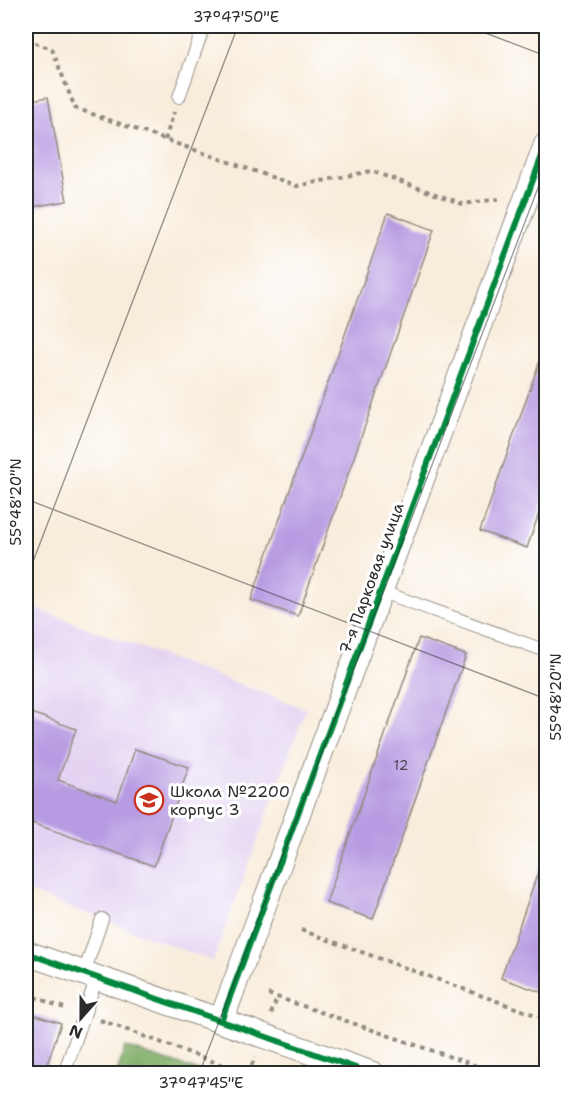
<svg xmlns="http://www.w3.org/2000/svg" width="572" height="1099" font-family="'Shantell Sans',sans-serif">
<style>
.built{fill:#e3d3f2}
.forest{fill:#80ad66;stroke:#566c48;stroke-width:1.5}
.building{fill:#b79be2}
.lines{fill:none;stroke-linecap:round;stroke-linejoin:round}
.lane-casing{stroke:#928c82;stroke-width:14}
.street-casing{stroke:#928c82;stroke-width:26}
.path{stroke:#928c82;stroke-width:4;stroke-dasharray:4.5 4.5;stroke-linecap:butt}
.lane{stroke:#fff;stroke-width:12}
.street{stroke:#fff;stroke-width:24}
.cycleway-casing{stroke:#fff;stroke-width:10}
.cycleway{stroke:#00873e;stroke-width:6}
.ticks{fill:none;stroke:#2b2b2b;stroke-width:1.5;stroke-opacity:0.45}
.labels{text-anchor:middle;stroke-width:6;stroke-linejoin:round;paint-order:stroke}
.number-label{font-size:14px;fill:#4e4759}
.street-label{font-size:16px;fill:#2b2b2b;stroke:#fff}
.poi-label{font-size:16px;fill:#2b2b2b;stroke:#fff;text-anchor:start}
.neatline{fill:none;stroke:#2b2b2b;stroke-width:2}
.ticks-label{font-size:15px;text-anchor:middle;fill:#2b2b2b}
</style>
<rect width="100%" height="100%" fill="#fff"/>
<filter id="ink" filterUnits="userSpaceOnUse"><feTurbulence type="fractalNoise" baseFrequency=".0167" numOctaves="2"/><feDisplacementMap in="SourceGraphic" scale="12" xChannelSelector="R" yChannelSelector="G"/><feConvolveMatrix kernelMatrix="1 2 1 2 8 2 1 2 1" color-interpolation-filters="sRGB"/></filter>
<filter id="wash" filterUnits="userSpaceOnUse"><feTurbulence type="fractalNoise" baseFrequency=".008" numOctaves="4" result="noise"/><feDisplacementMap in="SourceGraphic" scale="24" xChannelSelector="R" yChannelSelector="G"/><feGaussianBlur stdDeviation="1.35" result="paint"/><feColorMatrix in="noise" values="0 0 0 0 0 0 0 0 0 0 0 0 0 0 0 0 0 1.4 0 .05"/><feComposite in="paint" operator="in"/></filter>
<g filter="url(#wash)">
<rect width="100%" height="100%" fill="#f8ecda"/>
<polygon class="built" points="26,605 306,709 213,961 26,891"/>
<polygon class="forest" points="125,1047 206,1073 117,1073"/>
<g id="blocks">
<g class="building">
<polygon points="48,97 67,201 26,208 26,101"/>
<polygon points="388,213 434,230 298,616 251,600"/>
<polygon points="543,352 546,353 546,493 527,548 480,531"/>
<polygon points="419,638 466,655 373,919 326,903"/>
<polygon points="26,711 76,729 58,780 117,801 135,749 189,767 154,866 26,821"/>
<polygon points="543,858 546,859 546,994 501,978"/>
<polygon points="26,1012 61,1023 44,1074 26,1074"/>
</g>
</g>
</g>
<g filter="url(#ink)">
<use href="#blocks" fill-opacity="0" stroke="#928c82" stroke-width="1.5"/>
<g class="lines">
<g class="lane-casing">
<g id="lane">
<polyline points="179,97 204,26"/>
<polyline points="380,591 546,651"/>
<polyline points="84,973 102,919"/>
<polyline points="64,1074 97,977"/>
</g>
</g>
<g class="street-casing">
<g id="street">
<polyline points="26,953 373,1074"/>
<polyline points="221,1021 546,145"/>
</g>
</g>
<g class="path">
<polyline points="26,40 52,49 75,108 297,186 371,171 463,204 499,199"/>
<polyline points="165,140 174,112"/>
<polyline points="301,930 546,1019"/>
<polyline points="26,994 67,1009"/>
<polyline points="268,994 500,1074"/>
<polyline points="271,1014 277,998"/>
<polyline points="100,1020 247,1074"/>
<polyline points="248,1074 255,1057"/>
</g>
<use href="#lane" class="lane"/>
<use href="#street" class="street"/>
<g class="cycleway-casing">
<g id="cycleway">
<polyline points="26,953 373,1074"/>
<polyline points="221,1021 546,145"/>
</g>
</g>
<use href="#cycleway" class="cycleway"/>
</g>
</g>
<path class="ticks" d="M467 26 546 56M26 499 546 699M26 580 238 26M199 1074 546 167"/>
<defs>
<g id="school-ring" transform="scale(1.5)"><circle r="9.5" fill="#fff" stroke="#c8321e" stroke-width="1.5"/><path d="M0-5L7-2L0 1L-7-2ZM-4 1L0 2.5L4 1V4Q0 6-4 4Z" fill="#c8321e"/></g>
</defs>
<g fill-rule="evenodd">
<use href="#school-ring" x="149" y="800"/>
</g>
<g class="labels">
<g class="number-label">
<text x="401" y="770">12</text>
</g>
<g class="street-label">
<text transform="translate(371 578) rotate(-70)" y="6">7-я Парковая улица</text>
</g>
<g class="poi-label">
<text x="170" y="797">Школа №2200<tspan x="170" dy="18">корпус 3</tspan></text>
</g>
</g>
<rect width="572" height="1099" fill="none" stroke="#fff" stroke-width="66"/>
<g transform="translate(81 1018) rotate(201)" stroke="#ffffff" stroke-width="4.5" paint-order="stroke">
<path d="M0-4.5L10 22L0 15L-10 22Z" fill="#2b2b2b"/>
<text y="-9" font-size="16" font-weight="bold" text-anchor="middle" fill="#2b2b2b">N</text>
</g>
<rect x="33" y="33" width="506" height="1033" class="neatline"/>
<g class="ticks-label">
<text x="236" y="22">37°47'50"E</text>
<text transform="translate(16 502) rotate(-90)" y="5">55°48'20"N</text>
<text transform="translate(556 697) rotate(-90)" y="5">55°48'20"N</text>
<text x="201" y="1088">37°47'45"E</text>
</g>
</svg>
